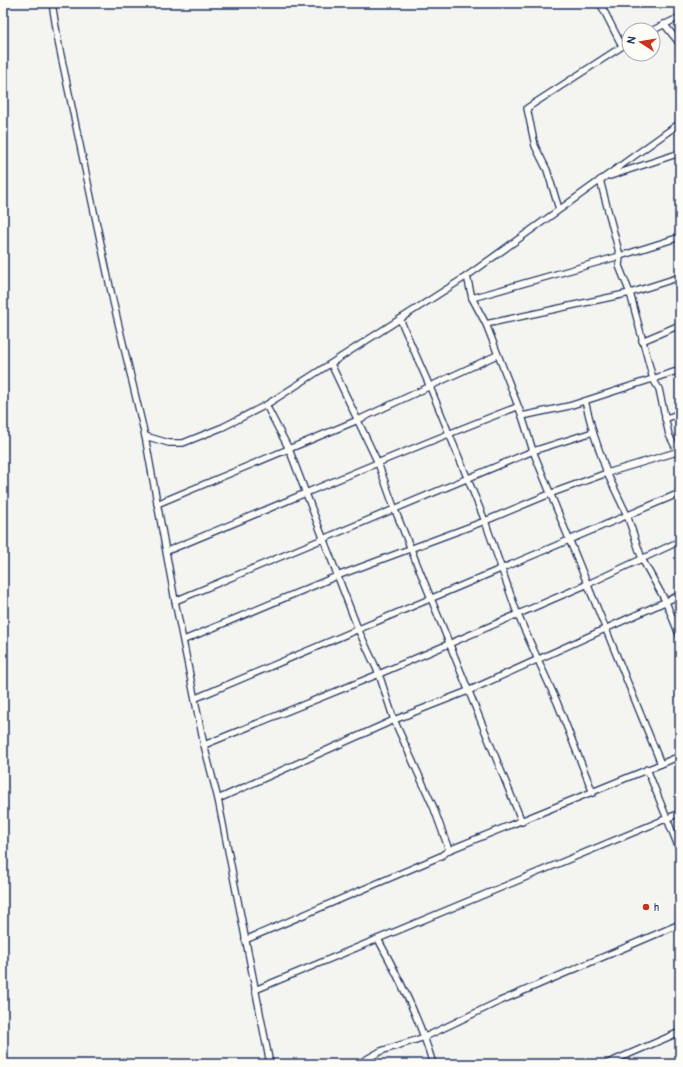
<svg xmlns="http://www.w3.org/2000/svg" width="683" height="1067" font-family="Pangolin,sans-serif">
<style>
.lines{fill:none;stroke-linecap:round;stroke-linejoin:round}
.minor-casing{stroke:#1b2f5e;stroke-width:8}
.minor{stroke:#fdfcf7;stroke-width:5.5}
.poi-dot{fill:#c8321e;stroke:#fdfcf7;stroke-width:1.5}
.labels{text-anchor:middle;stroke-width:3.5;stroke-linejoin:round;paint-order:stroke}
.poi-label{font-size:11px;fill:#1b2f5e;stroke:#fdfcf7;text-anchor:start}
</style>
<rect width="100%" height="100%" fill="#f4f4f1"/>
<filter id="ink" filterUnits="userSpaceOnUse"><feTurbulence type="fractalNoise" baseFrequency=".025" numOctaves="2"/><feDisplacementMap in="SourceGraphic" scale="8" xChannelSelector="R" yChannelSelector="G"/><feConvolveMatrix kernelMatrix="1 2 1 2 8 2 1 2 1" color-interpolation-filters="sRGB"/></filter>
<g filter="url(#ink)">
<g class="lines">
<g class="minor-casing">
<g id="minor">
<polyline points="52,3 59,46 113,301 145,436 175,601 204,745 218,799 270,1064"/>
<polyline points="600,3 622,46"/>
<polyline points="664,24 680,44"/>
<polyline points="653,30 680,17"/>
<polyline points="610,176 680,153"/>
<polyline points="600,180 620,256 619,266 630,293 653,379 659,389 669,435 678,452"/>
<polyline points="559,209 547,170 535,146 527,108 629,42"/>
<polyline points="472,298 620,256 680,237"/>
<polyline points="400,319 430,387 485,521 517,613 557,702 593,793"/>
<polyline points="486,324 630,293 680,277"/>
<polyline points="642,341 680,325"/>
<polyline points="331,364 378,463 395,510 522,822"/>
<polyline points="585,401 593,432 607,473 627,515 642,559 666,602 680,637"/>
<polyline points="266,405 289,449 358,629 379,674 394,720 433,806 449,850"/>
<polyline points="522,416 569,406 680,370"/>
<polyline points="665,419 680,413"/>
<polyline points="145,436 169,443 183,443 223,427 266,405 467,276 680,123"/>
<polyline points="157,504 358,420 497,355"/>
<path d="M167 551C284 503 399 452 517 407"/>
<polyline points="175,601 533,451 593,432"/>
<polyline points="184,640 337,576 485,521 552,493 607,473 680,451"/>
<polyline points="196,698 680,493"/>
<polyline points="204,745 379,674 588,584 680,541"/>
<polyline points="661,764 680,756"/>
<polyline points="647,769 680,851"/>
<polyline points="218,799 394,720 468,691 680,595"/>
<path d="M378 939C400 979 420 1020 433 1064"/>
<polyline points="245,940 441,856 449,850 661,764 533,451 522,416 486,324 472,298 467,276"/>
<polyline points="255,990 680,813"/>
<polyline points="358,1064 381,1051 425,1037 498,1002 680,924"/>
<polyline points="606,1064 680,1032"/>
</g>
</g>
<use href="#minor" class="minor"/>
</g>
</g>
<circle class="poi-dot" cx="646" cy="907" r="4"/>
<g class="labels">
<g class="poi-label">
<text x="654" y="911">h</text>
</g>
</g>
<rect width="683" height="1067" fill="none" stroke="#fdfcf7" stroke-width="16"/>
<rect x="8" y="8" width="667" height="1051" fill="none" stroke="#1b2f5e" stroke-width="1.5" filter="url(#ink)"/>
<g transform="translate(641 42) rotate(282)"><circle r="19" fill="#fdfcf7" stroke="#a3aaba"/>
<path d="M0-3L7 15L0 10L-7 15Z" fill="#c8321e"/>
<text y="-6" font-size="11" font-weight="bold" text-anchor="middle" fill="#1b2f5e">N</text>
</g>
</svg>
